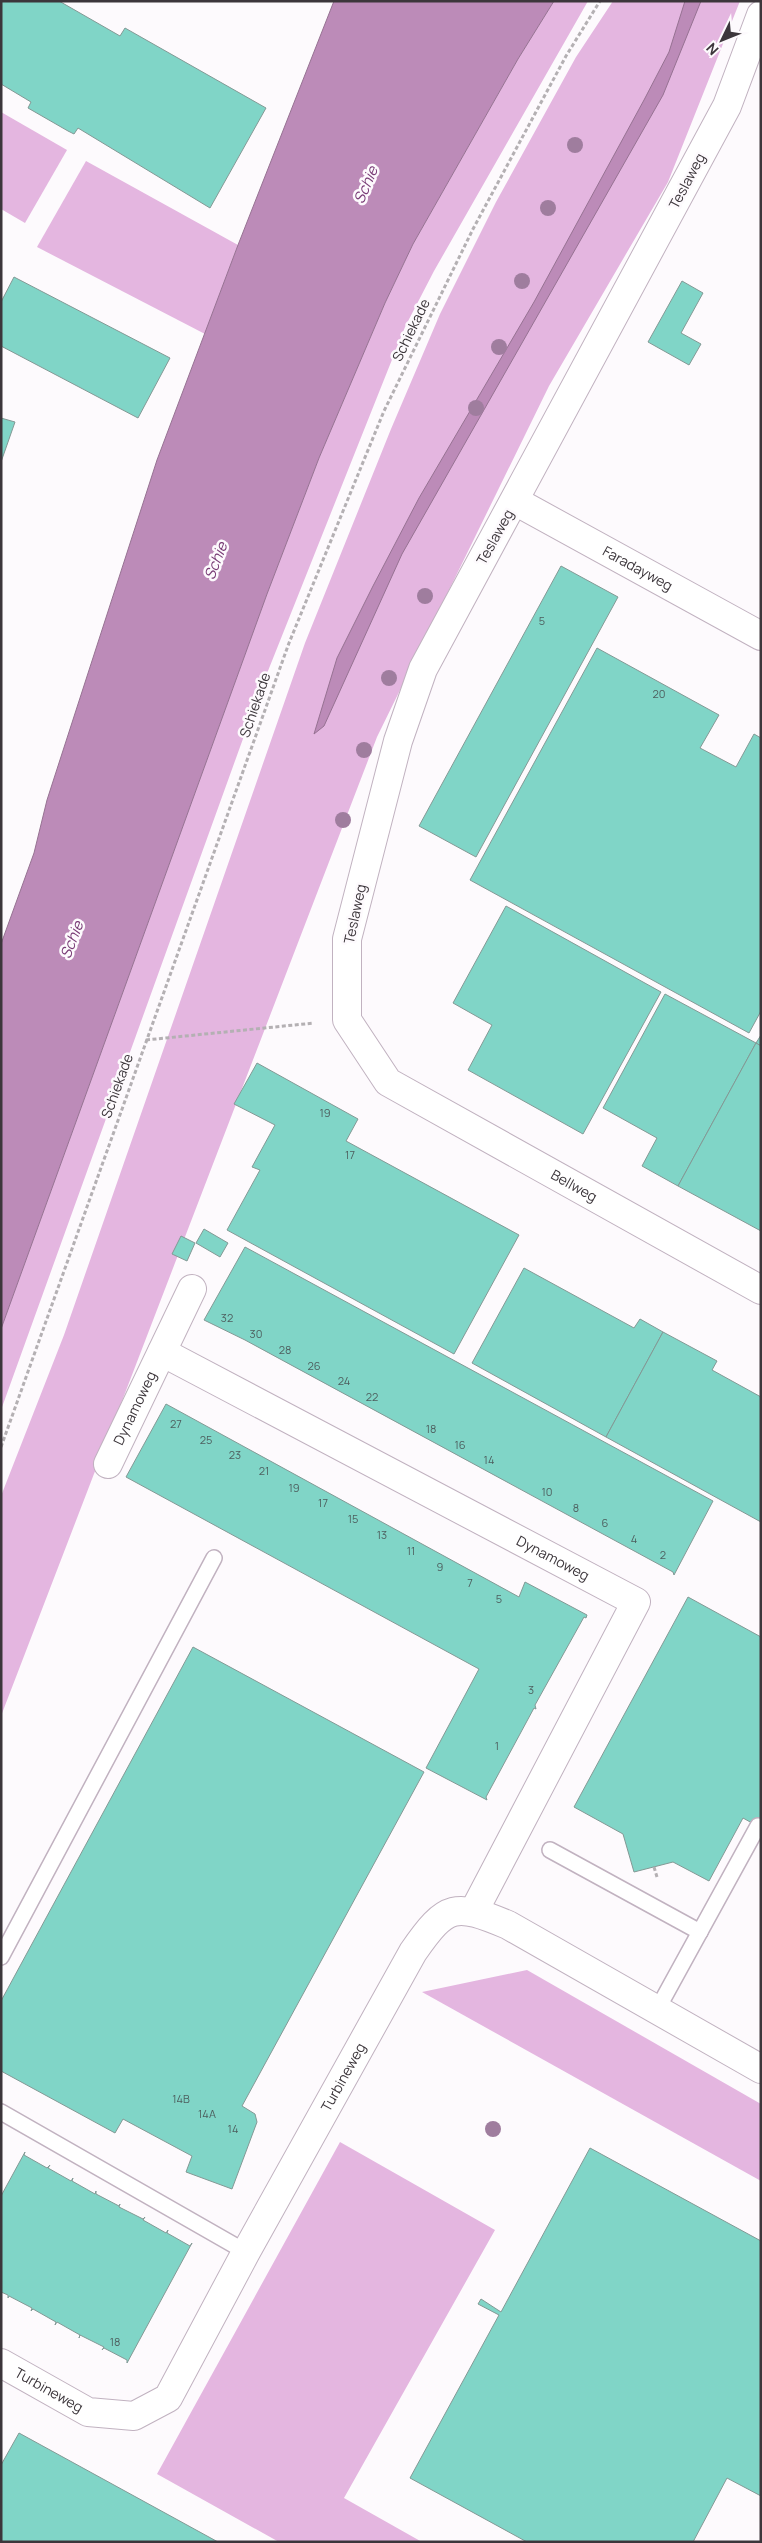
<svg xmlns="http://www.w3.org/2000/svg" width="762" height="2543" font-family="Manrope,sans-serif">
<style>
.green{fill:#e4b6e0}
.water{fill:#bc8bb8;stroke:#967292}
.building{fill:#80d5c7;stroke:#839995}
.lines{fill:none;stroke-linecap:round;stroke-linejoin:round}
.service-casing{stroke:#c1b2c0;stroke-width:18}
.minor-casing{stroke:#c1b2c0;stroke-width:30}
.path{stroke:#b4b0b3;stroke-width:3;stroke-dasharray:4 2.5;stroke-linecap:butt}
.service{stroke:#fff;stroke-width:15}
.minor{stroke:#fff;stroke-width:28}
.tree{fill:#9f7d9e}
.labels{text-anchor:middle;stroke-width:5;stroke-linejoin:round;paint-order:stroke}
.number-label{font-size:11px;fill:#4d5e5e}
.street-label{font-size:14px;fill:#3c363b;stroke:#fdfafd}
.water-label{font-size:15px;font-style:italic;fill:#793c76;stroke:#fdfafd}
</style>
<rect width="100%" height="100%" fill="#fdfafd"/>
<g class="green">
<polygon points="554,1 588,1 434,271 405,327 262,686 1,1410 1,1329 267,594 319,458 385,303 413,244 518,59"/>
<polygon points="613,1 740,1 668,182 549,386 377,737 1,1716 1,1496 64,1335 305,643 391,429 440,314 496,202 576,57"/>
<polygon points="1,112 67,150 25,223 1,209"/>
<polygon points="86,161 238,245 205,334 37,247"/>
<polygon points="527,1970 761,2104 761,2181 422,1992"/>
<polygon points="340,2142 495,2230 344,2498 422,2542 279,2542 157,2474"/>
</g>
<g class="water">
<polygon points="334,1 554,1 518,59 413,244 385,303 319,458 267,594 1,1329 1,944 34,853 47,800 157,460 238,245"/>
<polygon points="685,1 701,1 663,95 402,554 324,726 314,734 337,658 373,586 419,498 534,302 644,100 669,52"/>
</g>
<g class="building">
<polygon points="1,1 59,1 120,36 125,28 266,108 210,208 78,128 74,134 68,131 28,108 31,102 1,84"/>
<polygon points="14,277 170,358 138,418 1,346 1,302"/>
<polygon points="682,281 703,293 681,333 701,344 689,365 648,342"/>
<polygon points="1,418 15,422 1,462"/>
<polygon points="561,566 618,597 476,857 419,826"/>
<polygon points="597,648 719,715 700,748 736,767 754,734 761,738 761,1011 749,1033 470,880"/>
<polygon points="506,906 661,992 583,1134 468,1070 492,1025 453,1003"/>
<polygon points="665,994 756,1043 678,1186 642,1166 657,1138 603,1108"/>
<polygon points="761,1035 761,1046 756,1043"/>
<polygon points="756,1043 761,1046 761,1231 678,1186"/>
<polygon points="257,1063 358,1119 346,1141 519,1235 454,1354 227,1230 260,1170 252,1167 275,1125 234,1104"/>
<polygon points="204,1229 228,1243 220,1257 196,1243"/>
<polygon points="181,1236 195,1243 187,1261 172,1254"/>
<polygon points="245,1247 713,1501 674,1575 673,1572 245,1340 204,1320"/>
<polygon points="524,1268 634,1328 640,1319 663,1332 606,1437 472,1363"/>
<polygon points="663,1332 717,1361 712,1370 761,1397 761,1522 606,1437"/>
<polygon points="166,1404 519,1597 525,1582 587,1615 586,1618 584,1617 535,1705 536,1709 534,1708 486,1797 487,1800 426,1768 479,1669 126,1477"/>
<polygon points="688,1597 761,1637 761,1828 743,1818 709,1881 673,1862 634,1872 623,1834 574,1807"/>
<polygon points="193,1647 424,1772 242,2106 255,2114 257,2122 232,2189 186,2172 192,2156 123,2119 115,2133 1,2071 1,2001"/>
<polygon points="590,2148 761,2241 761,2496 727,2478 693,2542 527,2542 410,2478 499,2315 478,2304 481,2299 501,2312"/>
<polygon points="25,2152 24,2155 47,2168 50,2165 48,2168 71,2181 73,2178 72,2181 95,2194 96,2191 96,2194 119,2206 120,2204 119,2207 143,2219 145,2217 143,2220 166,2233 168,2230 167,2233 190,2246 192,2243 127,2363 127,2360 104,2348 102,2350 104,2347 80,2335 79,2338 80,2335 57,2322 55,2325 56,2322 33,2309 31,2311 32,2308 9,2296 8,2298 8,2295 1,2292 1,2196"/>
<polygon points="19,2433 218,2542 1,2542 1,2465"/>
</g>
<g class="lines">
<g class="service-casing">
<g id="service">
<polyline points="550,1850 700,1932"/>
<polyline points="1,1957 214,1558"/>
<polyline points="657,2010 758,1826"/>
<polyline points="1,2112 246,2252"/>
</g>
</g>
<g class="minor-casing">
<g id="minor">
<path id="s1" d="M761 15 727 106 423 669 398 741 347 939V1020L388 1082 761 1290"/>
<path id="s2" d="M515 501 761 636"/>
<path id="s3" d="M162 1352 636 1602 474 1911"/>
<path id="s4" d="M108 1464 192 1289"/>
<path id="s5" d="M1 2363 88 2412 134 2416 168 2398 246 2252 413 1952C447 1903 455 1903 508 1925L761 2069"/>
</g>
</g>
<g class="path">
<polyline points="146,1040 314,1023"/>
<polyline points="1,1447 289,643 384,411 473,229 566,56 600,1"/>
<polyline points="654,1867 657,1877"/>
</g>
<use href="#service" class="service"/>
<use href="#minor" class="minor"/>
</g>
<g class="tree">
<circle cx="575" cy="145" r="8"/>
<circle cx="548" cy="208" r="8"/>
<circle cx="522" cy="281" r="8"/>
<circle cx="499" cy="347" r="8"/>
<circle cx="476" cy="408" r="8"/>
<circle cx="425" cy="596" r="8"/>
<circle cx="389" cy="678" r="8"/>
<circle cx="364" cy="750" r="8"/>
<circle cx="343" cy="820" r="8"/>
<circle cx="493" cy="2129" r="8"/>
</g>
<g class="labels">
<g class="number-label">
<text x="542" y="625">5</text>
<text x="659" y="698">20</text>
<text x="325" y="1117">19</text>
<text x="350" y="1159">17</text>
<text x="227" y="1322">32</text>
<text x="256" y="1338">30</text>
<text x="285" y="1354">28</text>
<text x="314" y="1370">26</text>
<text x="344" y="1385">24</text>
<text x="372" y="1401">22</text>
<text x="176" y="1428">27</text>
<text x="431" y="1433">18</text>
<text x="206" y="1444">25</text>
<text x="460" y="1449">16</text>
<text x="235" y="1459">23</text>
<text x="489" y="1464">14</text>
<text x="264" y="1475">21</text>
<text x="294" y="1492">19</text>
<text x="547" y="1496">10</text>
<text x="323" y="1507">17</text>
<text x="576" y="1512">8</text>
<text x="353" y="1523">15</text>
<text x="605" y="1527">6</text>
<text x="382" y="1539">13</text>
<text x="634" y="1543">4</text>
<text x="411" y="1555">11</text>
<text x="663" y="1559">2</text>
<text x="440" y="1571">9</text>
<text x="470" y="1587">7</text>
<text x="499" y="1603">5</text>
<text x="531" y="1694">3</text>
<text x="497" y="1750">1</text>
<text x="181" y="2103">14B</text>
<text x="207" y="2118">14A</text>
<text x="233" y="2133">14</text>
<text x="115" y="2346">18</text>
</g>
<g class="street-label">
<text transform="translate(687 181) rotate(-62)" y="5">Teslaweg</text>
<text transform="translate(411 330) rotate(-64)" y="5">Schiekade</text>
<text transform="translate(495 537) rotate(-61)" y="5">Teslaweg</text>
<text dy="5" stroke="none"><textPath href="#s2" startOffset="140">Faradayweg</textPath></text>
<text transform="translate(255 705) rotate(-71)" y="5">Schiekade</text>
<text transform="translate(355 914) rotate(-78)" y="5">Teslaweg</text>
<text transform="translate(117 1086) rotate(-70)" y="5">Schiekade</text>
<text dy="5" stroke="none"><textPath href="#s1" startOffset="1386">Bellweg</textPath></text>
<text dy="5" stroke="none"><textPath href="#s4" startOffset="62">Dynamoweg</textPath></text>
<text dy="5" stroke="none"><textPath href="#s3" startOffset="442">Dynamoweg</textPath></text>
<text dy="5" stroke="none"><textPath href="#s5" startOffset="550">Turbineweg</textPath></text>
<text dy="5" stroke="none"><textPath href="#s5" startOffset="55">Turbineweg</textPath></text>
</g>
<g class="water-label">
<text transform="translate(366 185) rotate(-67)" y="5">Schie</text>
<text transform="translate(216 561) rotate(-69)" y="5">Schie</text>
<text transform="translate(72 940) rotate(-69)" y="5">Schie</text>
</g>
</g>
<rect width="762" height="2543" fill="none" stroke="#3c363b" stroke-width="5"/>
<g transform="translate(722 40) rotate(227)" stroke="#fdfafd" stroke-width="4" paint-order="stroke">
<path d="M0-4L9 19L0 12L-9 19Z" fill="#3c363b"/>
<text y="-8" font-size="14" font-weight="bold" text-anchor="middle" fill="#3c363b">N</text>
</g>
</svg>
